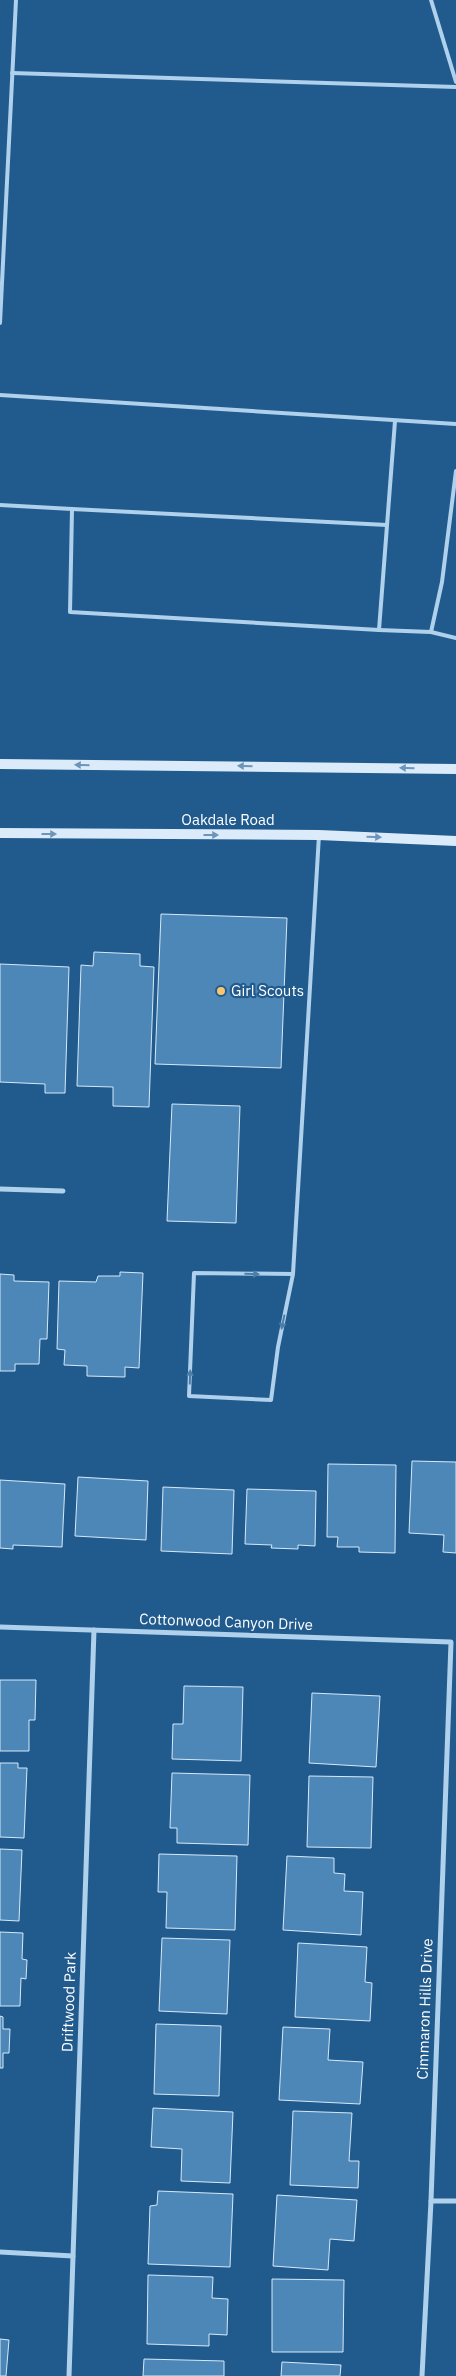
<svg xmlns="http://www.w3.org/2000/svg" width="456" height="2376" font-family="'IBM Plex Sans',sans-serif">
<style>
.building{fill:#4d87b8;stroke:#d5e9f9}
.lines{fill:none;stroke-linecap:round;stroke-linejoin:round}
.lane{stroke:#b0d1ec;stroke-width:4}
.street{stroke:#b0d1ec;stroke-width:5}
.secondary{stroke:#dcebf9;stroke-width:10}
.oneway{fill:#6c95b9}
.oneway2{fill:#4c7eaa}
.poi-dot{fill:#f9c571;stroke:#215b8e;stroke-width:2}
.labels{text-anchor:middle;stroke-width:4.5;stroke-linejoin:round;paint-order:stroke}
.street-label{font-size:15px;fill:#fff;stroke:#215b8e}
.poi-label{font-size:15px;fill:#fff;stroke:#215b8e;text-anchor:start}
</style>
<rect width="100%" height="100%" fill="#215b8e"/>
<g class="building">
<polygon points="161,914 287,918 281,1068 155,1064"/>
<polygon points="94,952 140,954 140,966 154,967 149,1107 113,1106 113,1087 77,1086 81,965 93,966"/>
<polygon points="0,964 69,967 65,1093 45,1093 45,1084 0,1082"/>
<polygon points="172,1104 240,1106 236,1223 167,1221"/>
<polygon points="120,1272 143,1273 139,1368 125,1367 125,1377 87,1376 87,1366 64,1365 65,1350 57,1349 59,1281 96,1282 98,1276 120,1276"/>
<polygon points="0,1274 14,1275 14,1281 49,1282 47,1339 40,1339 39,1364 15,1364 15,1371 0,1371"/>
<polygon points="412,1461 456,1462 456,1553 443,1552 444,1535 409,1533"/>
<polygon points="328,1464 396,1465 395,1553 359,1552 359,1547 337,1547 338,1537 327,1537"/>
<polygon points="78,1477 148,1481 146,1540 75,1536"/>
<polygon points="0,1480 65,1484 62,1547 13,1545 13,1549 0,1548"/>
<polygon points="163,1487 234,1490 232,1554 161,1551"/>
<polygon points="247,1489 316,1491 315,1546 298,1545 298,1549 271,1548 272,1545 245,1544"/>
<polygon points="0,1680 36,1680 35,1720 29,1720 29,1751 0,1751"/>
<polygon points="184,1686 243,1687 241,1761 172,1759 173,1724 183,1724"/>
<polygon points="312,1693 380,1696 376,1767 309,1763"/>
<polygon points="0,1763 18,1763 18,1768 27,1768 24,1838 0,1837"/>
<polygon points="172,1773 250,1775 248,1845 177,1843 177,1828 170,1828"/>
<polygon points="309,1776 373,1777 371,1848 307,1847"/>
<polygon points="0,1849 22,1850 19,1921 0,1920"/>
<polygon points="159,1854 237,1856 235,1930 166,1928 167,1892 158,1892"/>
<polygon points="287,1856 334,1858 334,1873 345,1874 344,1891 363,1892 361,1935 283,1930"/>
<polygon points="0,1932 23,1933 22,1959 27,1960 26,1979 21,1978 20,2006 0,2006"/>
<polygon points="162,1938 230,1940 227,2014 159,2011"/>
<polygon points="298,1943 367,1947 365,1982 372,1983 370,2021 295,2017"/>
<polygon points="0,2016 3,2017 3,2029 10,2029 9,2053 3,2053 3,2068 0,2068"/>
<polygon points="156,2024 221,2026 219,2096 154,2094"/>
<polygon points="283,2027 330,2029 328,2060 363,2062 360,2104 279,2100"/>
<polygon points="153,2108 233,2112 230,2183 181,2181 182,2149 151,2147"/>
<polygon points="293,2111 352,2113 349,2161 359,2161 358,2188 290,2185"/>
<polygon points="158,2191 233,2194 230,2267 148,2264 150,2206 157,2205"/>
<polygon points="277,2195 357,2200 354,2241 330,2239 328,2270 273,2266"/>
<polygon points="148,2275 213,2277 212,2298 228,2299 227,2335 209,2334 209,2346 147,2344"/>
<polygon points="272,2279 344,2280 343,2352 272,2352"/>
<polygon points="0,2339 9,2340 6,2376 0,2376"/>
<polygon points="144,2359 224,2361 224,2376 143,2376"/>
<polygon points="282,2362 341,2365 340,2376 281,2376"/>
</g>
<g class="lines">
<g class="lane">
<polyline points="431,0 456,82"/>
<polyline points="12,73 456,87"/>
<polyline points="0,323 16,0"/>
<polyline points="0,395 456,424"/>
<polyline points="0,505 72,509 70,612 379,630 395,421"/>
<polyline points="72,509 387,525"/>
<polyline points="379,630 431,632 442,582 456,471"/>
<polyline points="431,632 456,638"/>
<polyline points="293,1274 194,1273 189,1396 271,1400 278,1347 293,1274 319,835"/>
</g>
<g class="street">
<polyline points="0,1189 63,1191"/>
<polyline points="0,1627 451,1642 431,2201 422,2376"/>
<polyline points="431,2201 456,2201"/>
<polyline points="0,2252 73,2256"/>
<polyline points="69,2376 94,1630"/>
</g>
<g class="secondary">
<polyline points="0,764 456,769"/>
<polyline points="0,833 319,835 456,841"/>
</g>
</g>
<defs><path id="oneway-solid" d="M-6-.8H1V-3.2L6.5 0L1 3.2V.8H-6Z" transform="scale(1.25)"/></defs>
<g class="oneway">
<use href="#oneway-solid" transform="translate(82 765) rotate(-179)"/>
<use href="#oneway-solid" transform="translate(245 766) rotate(-179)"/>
<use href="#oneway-solid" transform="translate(407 768) rotate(-179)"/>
<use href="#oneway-solid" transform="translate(49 834)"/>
<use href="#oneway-solid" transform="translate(211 835)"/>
<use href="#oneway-solid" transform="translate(374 837) rotate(2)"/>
</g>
<g class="oneway2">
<use href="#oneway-solid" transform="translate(252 1274) rotate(1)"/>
<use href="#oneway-solid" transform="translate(283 1322) rotate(102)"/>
<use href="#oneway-solid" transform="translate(190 1377) rotate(-88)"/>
</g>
<circle class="poi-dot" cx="221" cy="991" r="5"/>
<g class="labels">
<g class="street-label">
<text x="228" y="825">Oakdale Road</text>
<text transform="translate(226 1622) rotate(2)" y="5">Cottonwood Canyon Drive</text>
<text transform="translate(69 2002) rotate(-88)" y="5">Driftwood Park</text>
<text transform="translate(425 2009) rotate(-88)" y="5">Cimmaron Hills Drive</text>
</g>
<g class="poi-label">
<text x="231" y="996">Girl Scouts</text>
</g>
</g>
</svg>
